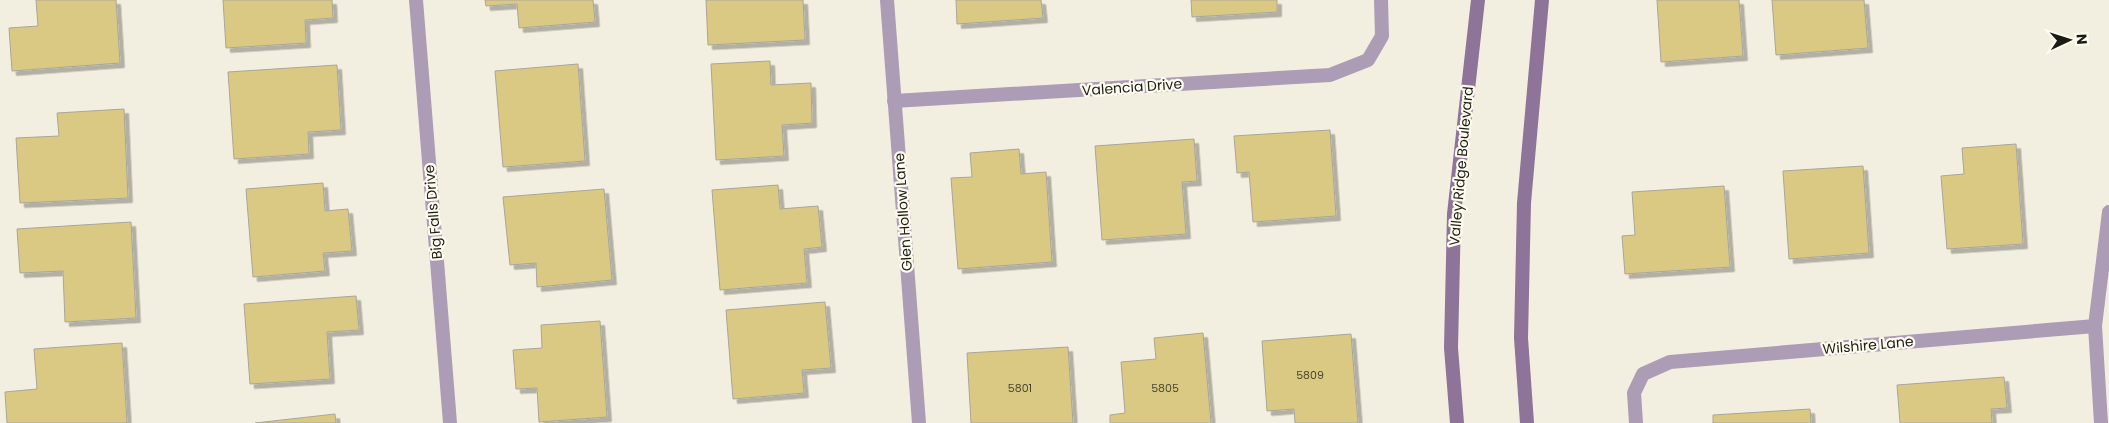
<svg xmlns="http://www.w3.org/2000/svg" width="2109" height="423" font-family="Poppins,sans-serif">
<style>
.building{fill:#dac983;stroke:#a9a698;filter:url(#shadow)}
.lines{fill:none;stroke-linecap:round;stroke-linejoin:round}
.minor{stroke:#ad9cb5;stroke-width:14}
.secondary{stroke:#8d7498;stroke-width:14}
.labels{text-anchor:middle;stroke-width:4.5;stroke-linejoin:round;paint-order:stroke}
.number-label{font-size:11px;fill:#4c4631}
.street-label{font-size:14px;fill:#1c1b16;stroke:#fffcf0}
</style>
<defs>
<filter id="shadow"><feDropShadow dx="4.5" dy="4.5" stdDeviation="0" flood-color="#0004"/></filter>
</defs>
<rect width="100%" height="100%" fill="#f3efe0"/>
<g class="building">
<polygon points="36,0 116,0 120,63 12,71 9,28 38,26"/>
<polygon points="223,0 332,0 333,18 305,20 306,43 226,48"/>
<polygon points="485,0 593,0 595,22 519,28 517,4 486,6"/>
<polygon points="706,0 803,0 805,40 708,45"/>
<polygon points="956,0 1041,0 1043,18 957,24"/>
<polygon points="1191,0 1277,0 1277,12 1192,17"/>
<polygon points="1657,0 1739,0 1743,56 1661,62"/>
<polygon points="1772,0 1864,0 1868,48 1776,55"/>
<polygon points="770,61 771,85 811,83 812,123 782,125 784,156 716,160 711,64"/>
<polygon points="578,64 585,161 503,167 495,71"/>
<polygon points="337,65 341,130 308,132 309,154 234,159 228,72"/>
<polygon points="124,109 128,198 20,203 16,138 59,136 57,113"/>
<polygon points="1330,130 1336,216 1253,222 1249,172 1237,173 1234,136"/>
<polygon points="1194,139 1197,181 1182,182 1186,234 1102,240 1095,146"/>
<polygon points="2016,144 2023,244 1947,249 1941,176 1964,174 1962,148"/>
<polygon points="1019,149 1021,174 1046,172 1052,262 958,269 951,178 972,177 970,153"/>
<polygon points="1863,166 1869,253 1789,259 1783,171"/>
<polygon points="323,183 325,211 348,209 352,251 323,253 325,271 253,277 246,189"/>
<polygon points="778,185 780,209 818,206 822,247 804,249 807,283 720,290 712,190"/>
<polygon points="1724,186 1730,267 1625,274 1622,236 1635,235 1632,192"/>
<polygon points="604,189 612,280 537,287 536,263 510,265 503,197"/>
<polygon points="131,222 136,318 65,322 63,271 20,273 17,229"/>
<polygon points="356,296 359,330 327,332 330,379 250,384 244,304"/>
<polygon points="825,302 831,368 802,370 804,393 733,399 726,310"/>
<polygon points="600,321 607,417 539,422 537,388 516,389 513,350 542,348 541,325"/>
<polygon points="1203,333 1211,423 1110,423 1110,415 1125,413 1121,362 1156,359 1154,338"/>
<polygon points="1351,334 1358,423 1295,423 1294,409 1267,411 1262,341"/>
<polygon points="122,343 127,423 7,423 5,392 37,389 34,349"/>
<polygon points="1068,347 1073,423 971,423 967,353"/>
<polygon points="2004,377 2007,408 1991,409 1992,423 1900,423 1897,385"/>
<polygon points="1810,409 1811,423 1713,423 1713,415"/>
<polygon points="335,414 336,423 255,423"/>
</g>
<g class="lines">
<g class="minor">
<polyline points="416,0 450,423"/>
<polyline points="887,0 919,423"/>
<polyline points="894,101 1330,75 1368,60 1382,36 1381,0"/>
<polyline points="1636,423 1634,393 1643,374 1670,362 2095,326"/>
<polyline points="2101,423 2095,326 2109,212"/>
</g>
<g class="secondary">
<polyline points="1457,423 1451,348 1454,214 1478,0"/>
<polyline points="1527,423 1521,338 1524,203 1542,0"/>
</g>
</g>
<g class="labels">
<g class="number-label">
<text x="1310" y="379">5809</text>
<text x="1020" y="392">5801</text>
<text x="1165" y="392">5805</text>
</g>
<g class="street-label">
<text transform="translate(1132 87) rotate(-4)" y="5">Valencia Drive</text>
<text transform="translate(1461 166) rotate(-85)" y="5">Valley Ridge Boulevard</text>
<text transform="translate(433 212) rotate(-95)" y="5">Big Falls Drive</text>
<text transform="translate(903 212) rotate(-94)" y="5">Glen Hollow Lane</text>
<text transform="translate(1868 345) rotate(-5)" y="5">Wilshire Lane</text>
</g>
</g>
<g transform="translate(2069 40) rotate(86)" stroke="#fffcf0" stroke-width="4" paint-order="stroke">
<path d="M0-4L9 19L0 12L-9 19Z" fill="#1c1b16"/>
<text y="-8" font-size="14" font-weight="bold" text-anchor="middle" fill="#1c1b16">N</text>
</g>
</svg>
